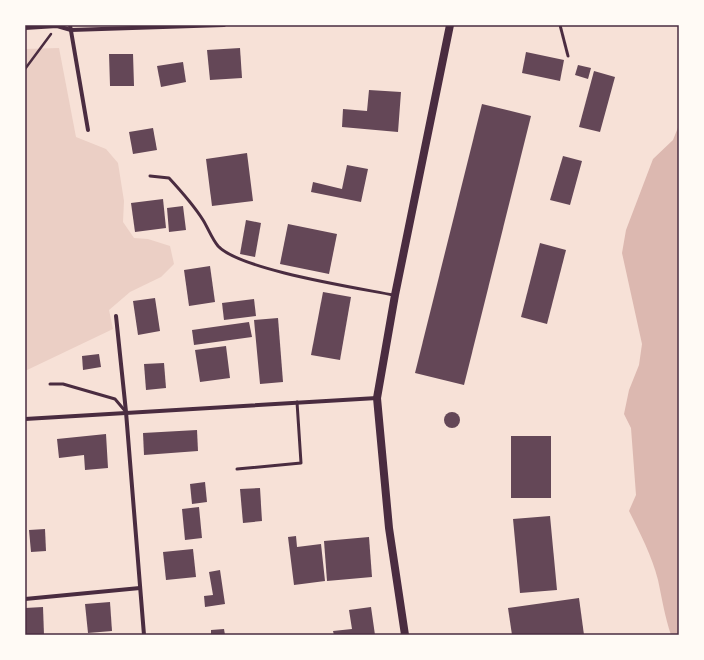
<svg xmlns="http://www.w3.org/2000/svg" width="704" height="660" font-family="'Exo 2',sans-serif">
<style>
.green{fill:#ebcfc5}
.water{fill:#dcb8b0}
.building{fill:#644757}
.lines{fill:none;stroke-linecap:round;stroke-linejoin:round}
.path{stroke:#4a2c40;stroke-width:2.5}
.service{stroke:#4a2c40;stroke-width:3}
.minor{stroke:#4a2c40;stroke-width:4}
.secondary{stroke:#4a2c40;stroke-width:8}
.neatline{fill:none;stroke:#4a2c40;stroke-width:1.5}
</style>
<rect width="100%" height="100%" fill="#f7e1d7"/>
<polygon class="green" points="59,48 76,137 106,149 118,163 124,201 123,222 134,238 148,239 170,246 174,264 161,277 130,292 109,310 113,329 25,371 25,49"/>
<path class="water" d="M679 125V635H671C665 617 662 599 658 580 652 556 640 533 629 511L636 495 631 428 624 414 629 390 639 365 642 344 622 253 626 230 653 159 673 140Z"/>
<g class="building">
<polygon points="240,48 242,78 210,80 207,50"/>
<polygon points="526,52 564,60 560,81 522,73"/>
<polygon points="109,54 133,54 134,86 110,86"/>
<polygon points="183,62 186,82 161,87 157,66"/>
<polygon points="578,65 591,68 588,79 575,75"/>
<polygon points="594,71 615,77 600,132 579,127"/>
<polygon points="369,90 401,92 398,132 342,127 343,109 367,111"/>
<polygon points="482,104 531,116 464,385 415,373"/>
<polygon points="153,128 157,150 133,154 129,132"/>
<polygon points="247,153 253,201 212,206 206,159"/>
<polygon points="563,156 582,161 570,205 550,200"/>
<polygon points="347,165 368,169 361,202 311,192 313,182 342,189"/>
<polygon points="163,199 166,228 135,232 131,203"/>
<polygon points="183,206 186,230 169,232 167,208"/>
<polygon points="246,220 261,223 255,257 240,254"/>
<polygon points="288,224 337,234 329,274 280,264"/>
<polygon points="540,243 566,250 547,324 521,317"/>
<polygon points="210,266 215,302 189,306 184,270"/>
<polygon points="323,292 351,297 340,360 311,355"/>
<polygon points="155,298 160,331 138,335 133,301"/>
<polygon points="254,299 256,316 224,320 222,303"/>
<polygon points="278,318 283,382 260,384 254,320"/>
<polygon points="249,322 252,337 194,345 192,330"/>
<polygon points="226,346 230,378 200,382 195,350"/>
<polygon points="99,354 101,367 83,370 82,356"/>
<polygon points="164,363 166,388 146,390 144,364"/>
<circle cx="452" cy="420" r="8"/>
<polygon points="197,430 198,451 144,455 143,433"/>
<polygon points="106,434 108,468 85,470 84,455 59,458 57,439"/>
<rect x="511" y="436" width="40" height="62"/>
<polygon points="205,482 207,502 192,504 190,484"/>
<polygon points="260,488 262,521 243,523 240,489"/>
<polygon points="199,507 202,538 185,540 182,509"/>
<polygon points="550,516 557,590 520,593 513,519"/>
<polygon points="45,529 46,551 31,552 29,530"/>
<polygon points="296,536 297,547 321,544 325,581 294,585 288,537"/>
<polygon points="369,537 372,577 327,581 324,541"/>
<polygon points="193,549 196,577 166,580 163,552"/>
<polygon points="220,570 225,604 205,607 204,596 213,595 209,572"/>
<polygon points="579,598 584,635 512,635 508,608"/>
<polygon points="110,602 112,631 88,633 85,604"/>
<polygon points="43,607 44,635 25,635 25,608"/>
<polygon points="371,607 375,635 334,635 333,631 352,629 349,610"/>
<polygon points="224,629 225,635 211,635 211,630"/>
</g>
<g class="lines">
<polyline class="path" points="25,69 51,34"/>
<g class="service">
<polyline points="560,25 568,56"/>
<path d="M150 176 169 178C181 191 193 204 203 220 208 228 212 239 218 246 240 270 358 288 393 295"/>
<polyline points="50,384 63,384 115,399 126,412"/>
<polyline points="237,469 301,463 297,402"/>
</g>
<g class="minor">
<polyline points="70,25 88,130"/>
<polyline points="25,28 57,26 71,30 224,25"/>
<polyline points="116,316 126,412 144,635"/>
<polyline points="25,419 377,398"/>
<polyline points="25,599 140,588"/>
</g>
<polyline class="secondary" points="405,635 389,528 377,398 395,295 450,25"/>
</g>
<rect width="704" height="660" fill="none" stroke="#fffaf5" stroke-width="52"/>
<rect x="26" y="26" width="652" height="608" class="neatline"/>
</svg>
